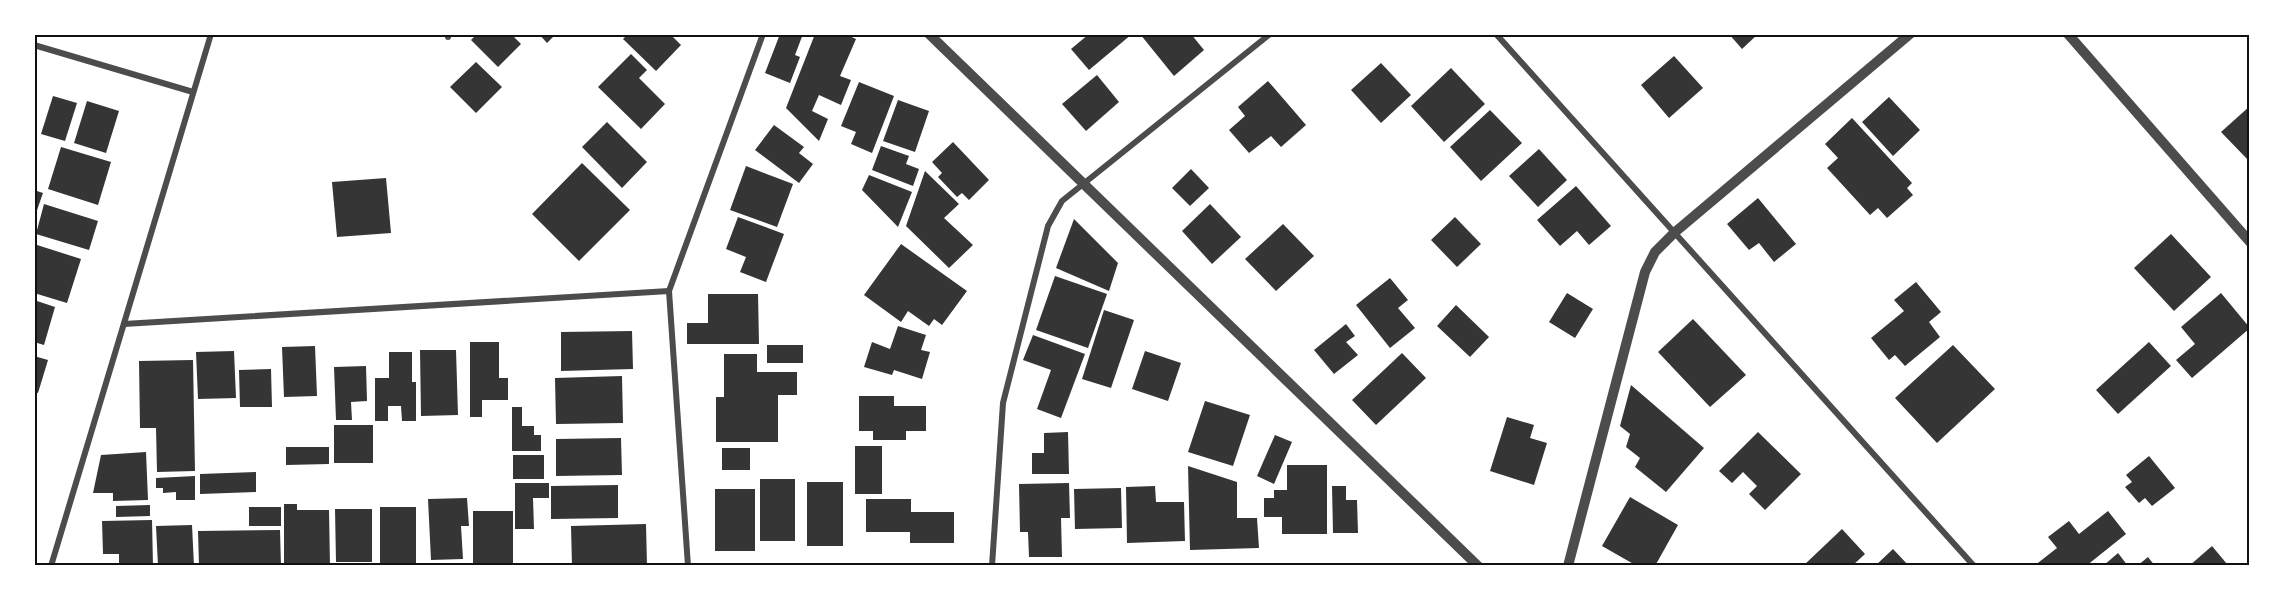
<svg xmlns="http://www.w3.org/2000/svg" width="2284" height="600" font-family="'Work Sans',sans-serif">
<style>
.building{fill:#353535}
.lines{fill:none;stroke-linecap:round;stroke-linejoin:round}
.minor{stroke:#4c4c4c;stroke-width:6}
.tertiary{stroke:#4c4c4c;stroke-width:10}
.neatline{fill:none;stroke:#111;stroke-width:2}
</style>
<rect width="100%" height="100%" fill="#fff"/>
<g class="building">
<polygon points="477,34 511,34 521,44 498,67 471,40"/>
<polygon points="539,34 556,34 547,43"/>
<polygon points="628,34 670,34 681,45 656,71 623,39"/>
<polygon points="780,34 803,34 795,55 800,57 790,83 765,73"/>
<polygon points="815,34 845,34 856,39 840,76 851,80 841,105 819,95 812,111 828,119 819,141 786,108"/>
<polygon points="1089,34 1132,34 1089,70 1071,49"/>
<polygon points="1140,34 1191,34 1204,50 1174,76"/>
<polygon points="1729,34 1758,34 1742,49"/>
<polygon points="631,54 647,70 639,78 665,104 641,129 598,87"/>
<polygon points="1674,56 1703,88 1669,118 1641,85"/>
<polygon points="476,62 502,87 476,113 450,87"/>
<polygon points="1381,63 1411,95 1381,123 1351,90"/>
<polygon points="1451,68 1485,104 1444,142 1411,106"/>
<polygon points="1097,75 1119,102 1086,131 1062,104"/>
<polygon points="1268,81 1306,125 1281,147 1271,136 1249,153 1229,130 1245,116 1238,107"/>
<polygon points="859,82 894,96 872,153 851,144 856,132 841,126"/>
<polygon points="53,96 77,103 65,141 41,134"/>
<polygon points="1889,97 1920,130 1893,156 1862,122"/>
<polygon points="898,100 929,111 915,152 883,141"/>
<polygon points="87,101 119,111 106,153 74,143"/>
<polygon points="2250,106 2250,162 2221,132"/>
<polygon points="1490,110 1522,143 1481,181 1450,147"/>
<polygon points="1852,118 1912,183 1907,188 1913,195 1887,218 1878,208 1870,215 1827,168 1838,158 1825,144"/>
<polygon points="607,122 647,162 622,188 582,147"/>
<polygon points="774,125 804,147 799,153 813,164 799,183 755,150"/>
<polygon points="953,142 989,180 969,200 962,193 957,197 938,177 942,173 932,162"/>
<polygon points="881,146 909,156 906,164 919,169 913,186 872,170"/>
<polygon points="61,147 111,162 98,205 48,189"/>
<polygon points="1539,149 1567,180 1538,207 1509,176"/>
<polygon points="582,163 630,210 579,261 532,214"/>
<polygon points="746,166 793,184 777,227 730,210"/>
<polygon points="1191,169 1209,188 1190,206 1172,188"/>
<polygon points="925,171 959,204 944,218 973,245 949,268 906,226"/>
<polygon points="869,175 912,192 898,227 862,190"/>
<polygon points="386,178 391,233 337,237 332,182"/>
<polygon points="1576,186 1611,226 1589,245 1577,231 1560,246 1537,220"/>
<polygon points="34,190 43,193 35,216 34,216"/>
<polygon points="1758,198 1796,244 1774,262 1759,243 1749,250 1727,224"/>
<polygon points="44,204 98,221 89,250 36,234"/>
<polygon points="1210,204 1241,237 1212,264 1182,231"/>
<polygon points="738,217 784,234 766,282 740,272 746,257 726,249"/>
<polygon points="1455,217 1481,244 1457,267 1431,240"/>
<polygon points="1074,219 1118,263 1109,291 1056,268"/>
<polygon points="1283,224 1314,256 1276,291 1245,259"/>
<polygon points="2171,234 2211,277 2174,311 2134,268"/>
<polygon points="34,244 81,259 67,303 34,293"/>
<polygon points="901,244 967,291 942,325 934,319 929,326 908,311 901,322 864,295"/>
<polygon points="1055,276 1107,294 1088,348 1036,330"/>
<polygon points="1390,278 1408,300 1398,308 1415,328 1390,348 1356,305"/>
<polygon points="1916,282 1941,312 1929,322 1940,337 1905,366 1895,355 1889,360 1871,338 1904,311 1894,300"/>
<polygon points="1567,293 1593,309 1575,338 1549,322"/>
<polygon points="2221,293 2250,328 2192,378 2176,360 2195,344 2181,327"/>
<polygon points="708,294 758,294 759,344 687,344 687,323 708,323"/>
<polygon points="34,300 55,307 44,345 34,342"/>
<polygon points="1456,305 1489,337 1470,357 1437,326"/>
<polygon points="1104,310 1134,320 1111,388 1082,379"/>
<polygon points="1693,319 1746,375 1710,407 1658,352"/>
<polygon points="1346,324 1355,336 1346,342 1358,355 1334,374 1314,350"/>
<polygon points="898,326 926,335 921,350 930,352 922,379 894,370 892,375 864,367 872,342 890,349"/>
<polygon points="632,331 633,369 561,371 561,332"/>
<polygon points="1033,335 1085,354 1061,418 1037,409 1051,370 1023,360"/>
<polygon points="470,342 499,342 499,378 508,378 508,400 482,400 482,417 470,417"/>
<polygon points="2149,342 2171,366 2118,414 2096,390"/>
<rect x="767" y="345" width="36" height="18"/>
<polygon points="1953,345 1995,389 1937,443 1895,398"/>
<polygon points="315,346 317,396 284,397 282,347"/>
<polygon points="420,350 456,350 458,415 421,416"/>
<polygon points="234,351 236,398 198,399 196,352"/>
<polygon points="1145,351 1181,363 1168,401 1132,389"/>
<polygon points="389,352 412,352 412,382 416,382 416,421 402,421 401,406 388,406 388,421 375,421 375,378 389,378"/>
<polygon points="1402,353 1426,378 1376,425 1352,400"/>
<polygon points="724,354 757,354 757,372 797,372 797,395 778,395 778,442 716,442 716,397 724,397"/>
<polygon points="34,356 48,360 38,393 34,392"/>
<polygon points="193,360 195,471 157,472 156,428 140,428 139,361"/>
<polygon points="366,366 367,401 351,402 352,420 336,420 334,367"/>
<polygon points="271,369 272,407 240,407 239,370"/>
<polygon points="622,376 623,423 556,424 555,378"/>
<polygon points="1631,385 1704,448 1666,492 1635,467 1640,458 1626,447 1630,434 1620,426"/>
<polygon points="859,396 894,396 894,406 926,406 926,431 906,431 906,440 873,440 873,431 859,431"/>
<polygon points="1205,401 1250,415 1233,466 1188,452"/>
<polygon points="512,407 522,407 522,426 534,426 534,435 541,435 541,451 512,451"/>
<polygon points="1507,417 1534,425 1530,438 1547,443 1534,485 1490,471"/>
<rect x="334" y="425" width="39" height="38"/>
<polygon points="1068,432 1069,474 1032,474 1032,453 1044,453 1044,433"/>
<polygon points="1758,432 1801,474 1765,510 1749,494 1757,486 1743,472 1732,483 1719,471"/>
<polygon points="1275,435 1292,442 1274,484 1257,476"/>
<polygon points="621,438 622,475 556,476 556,439"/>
<rect x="855" y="446" width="27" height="48"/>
<polygon points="286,447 329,447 329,464 286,465"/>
<rect x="722" y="448" width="28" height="22"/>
<polygon points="146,452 148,500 113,501 113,493 93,493 101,455"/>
<rect x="513" y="455" width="31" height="24"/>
<polygon points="2149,456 2175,488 2152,506 2145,498 2139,503 2125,487 2132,482 2126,475"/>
<polygon points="1287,465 1327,465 1327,534 1282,534 1282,517 1264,517 1264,498 1274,498 1274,490 1287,490"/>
<polygon points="1188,466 1237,482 1237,518 1257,518 1259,548 1190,550"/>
<polygon points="256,472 256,492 200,494 200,474"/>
<polygon points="195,476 195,500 176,500 176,492 163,493 163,488 156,488 156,478"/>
<rect x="760" y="479" width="35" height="62"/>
<rect x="807" y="482" width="36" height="64"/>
<polygon points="515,483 549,483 549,498 533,498 534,529 515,529"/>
<polygon points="1069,483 1070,518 1061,518 1062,557 1029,557 1028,532 1020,532 1019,484"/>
<polygon points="618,485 618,518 551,519 551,486"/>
<polygon points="1155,486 1156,502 1184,502 1185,541 1127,543 1126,487"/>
<polygon points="1332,486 1346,486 1346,500 1357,500 1358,533 1333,533"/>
<polygon points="1121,488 1122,528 1075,529 1074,489"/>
<rect x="715" y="489" width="40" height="62"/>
<polygon points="1630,497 1678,525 1655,566 1637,566 1602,546"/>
<polygon points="467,498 469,526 461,526 463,559 431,560 428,499"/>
<polygon points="866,499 911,499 911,512 954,512 954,543 910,543 910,532 866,532"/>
<polygon points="284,504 297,504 297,510 329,510 330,566 284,566"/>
<polygon points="150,505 150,516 116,517 116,506"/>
<rect x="249" y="507" width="32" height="19"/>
<rect x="380" y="507" width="36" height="59"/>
<polygon points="335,509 372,509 372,562 336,562"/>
<rect x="473" y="511" width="40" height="54"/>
<polygon points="2108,511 2126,534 2086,566 2034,566 2057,548 2048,537 2069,521 2079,534"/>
<polygon points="152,520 153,566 119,566 119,554 103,554 102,521"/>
<polygon points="646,524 647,566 572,566 571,526"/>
<polygon points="192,525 194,566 158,566 156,526"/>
<polygon points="1842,529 1865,554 1852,566 1803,566"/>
<polygon points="280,530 281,566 199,566 198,531"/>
<polygon points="2212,546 2227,564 2189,566"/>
<polygon points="1893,549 1909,566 1875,566"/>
<polygon points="2118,553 2128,566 2103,566"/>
<polygon points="2148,557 2155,566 2137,566"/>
</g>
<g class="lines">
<g class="minor">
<polyline points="1496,34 1974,566"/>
<polyline points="448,37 448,34"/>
<polyline points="34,45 193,92"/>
<polyline points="124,324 669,291"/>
<polyline points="51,566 211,34"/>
<polyline points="688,566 669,291 763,34"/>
<polyline points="992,566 1003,403 1048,226 1062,201 1270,34"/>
</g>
<g class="tertiary">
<polyline points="929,34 1478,566"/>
<polyline points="2068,34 2250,242"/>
<polyline points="1568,566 1645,272 1655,252 1674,233 1910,34"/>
</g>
</g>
<rect width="2284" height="600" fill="none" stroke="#ffffff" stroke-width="72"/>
<rect x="36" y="36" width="2212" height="528" class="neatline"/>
</svg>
